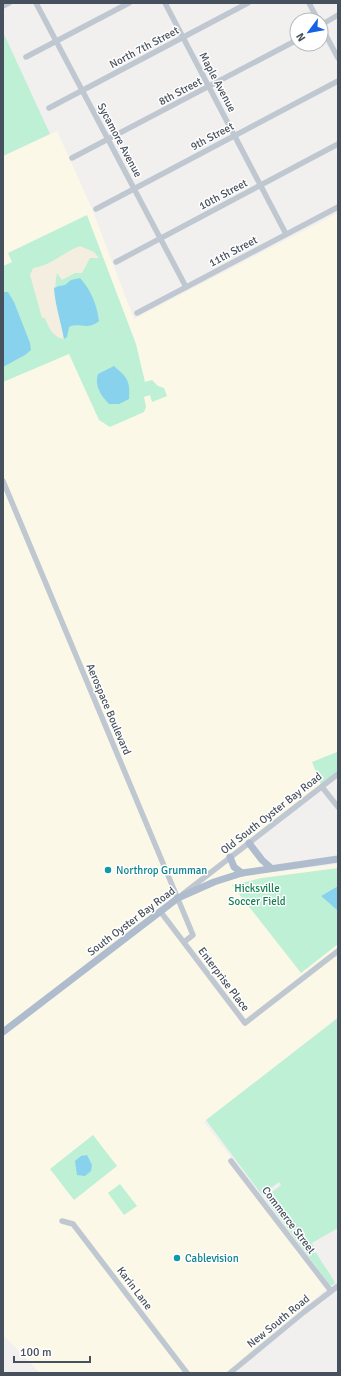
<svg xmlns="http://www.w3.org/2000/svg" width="341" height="1376" font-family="Signika,sans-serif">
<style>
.commercial{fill:#fcf8e8}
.green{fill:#bdf0d4}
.sand{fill:#f3eee0}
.water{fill:#89d2ed}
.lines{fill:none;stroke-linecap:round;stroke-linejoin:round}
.minor{stroke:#bfc8d1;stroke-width:5.5}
.major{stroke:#aebcce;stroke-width:7}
.culture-dot{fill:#0f9aa8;stroke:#fff;stroke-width:1.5}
.labels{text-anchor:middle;stroke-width:3;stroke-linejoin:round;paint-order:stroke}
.street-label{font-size:11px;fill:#47515d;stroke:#fff}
.culture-label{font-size:11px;fill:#0d838f;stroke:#fff;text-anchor:start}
.park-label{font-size:11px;fill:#168052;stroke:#fff}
</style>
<rect width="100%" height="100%" fill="#f2efef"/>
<polygon class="commercial" points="57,131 92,209 134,319 338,213 338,776 253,842 276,872 338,864 338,1017 204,1122 330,1286 225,1373 40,1373 3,1335 3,156"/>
<g class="green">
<polygon points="3,32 50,134 3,156"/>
<polygon points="87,215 136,344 145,382 152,380 158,386 164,388 167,396 152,402 150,395 144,397 146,407 144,412 110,427 99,420 69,354 3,382 3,266 12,262 8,253"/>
<polygon points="337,752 338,755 338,774 322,787 312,762"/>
<polygon points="338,868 338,886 321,896 338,911 338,944 301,973 232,885 262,878"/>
<path d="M338 1018V1228L312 1243C317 1258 328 1269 335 1283L333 1285H330L267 1201V1196L281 1185 279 1182 262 1195 206 1120Z"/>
<polygon points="93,1135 117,1166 74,1200 50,1169"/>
<polygon points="120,1184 137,1206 124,1215 108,1193"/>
</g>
<path class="sand" d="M80 246 94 252 99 258H90L82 273H75L62 280 57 273C52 296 60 316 64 339 52 337 49 328 45 318H42L30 275 33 268C51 266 63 252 80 246Z"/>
<g class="water">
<path d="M80 278C91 290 97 305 99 321 87 331 80 322 69 327L67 337 64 339C61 322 55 305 54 288L59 286 65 285 71 280Z"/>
<polygon points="3,292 8,292 14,302 30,343 31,350 25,355 3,367"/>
<path d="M114 366C128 378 130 381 129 399L119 404H109C101 396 94 385 98 374Z"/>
<polygon points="338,886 338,911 321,896"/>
<polygon points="87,1155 92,1165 91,1171 85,1176 77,1175 75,1161 81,1156"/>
</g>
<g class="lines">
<g class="minor">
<polyline points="36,3 186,287"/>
<polyline points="165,3 286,234"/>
<polyline points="309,3 318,20"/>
<polyline points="3,6 9,3"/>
<polyline points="321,25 338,15"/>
<polyline points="321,26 338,58"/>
<polyline points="26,57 129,3"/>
<polyline points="49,108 248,3"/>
<polyline points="72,158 297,40"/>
<polyline points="96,209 338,81"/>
<polyline points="116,262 338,144"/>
<polyline points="137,313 338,207"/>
<polyline points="3,481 193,935 184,942"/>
<polyline points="322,787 338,807"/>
<polyline points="183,894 338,774"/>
<polyline points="160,911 245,1023 338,951"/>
<polyline points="231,1161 331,1291"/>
<polyline points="62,1221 73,1224 187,1373"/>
<polyline points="230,1373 304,1312 338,1286"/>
</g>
<g class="major">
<polyline points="249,843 262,860 271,868"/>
<polyline points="230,857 234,867 242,873"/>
<polyline points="3,1032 178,898 214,882 242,873 338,859"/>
</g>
</g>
<g class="culture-dot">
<circle cx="108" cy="870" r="4"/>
<circle cx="177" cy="1258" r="4"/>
</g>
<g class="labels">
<g class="street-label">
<text transform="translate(144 47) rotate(-28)" y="4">North 7th Street</text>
<text transform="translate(218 82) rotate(62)" y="4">Maple Avenue</text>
<text transform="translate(180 91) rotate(-28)" y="4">8th Street</text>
<text transform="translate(212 136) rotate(-28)" y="4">9th Street</text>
<text transform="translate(120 140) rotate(62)" y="4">Sycamore Avenue</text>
<text transform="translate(223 194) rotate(-28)" y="4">10th Street</text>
<text transform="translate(233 251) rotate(-28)" y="4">11th Street</text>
<text transform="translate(109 709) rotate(67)" y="4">Aerospace Boulevard</text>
<text transform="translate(271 813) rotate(-38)" y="4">Old South Oyster Bay Road</text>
<text transform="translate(131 921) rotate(-37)" y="4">South Oyster Bay Road</text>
<text transform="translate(224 979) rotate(53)" y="4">Enterprise Place</text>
<text transform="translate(289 1220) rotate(53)" y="4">Commerce Street</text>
<text transform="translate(135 1288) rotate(53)" y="4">Karin Lane</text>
<text transform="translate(278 1321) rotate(-39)" y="4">New South Road</text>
</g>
<g class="culture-label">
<text x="116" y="874">Northrop Grumman</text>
<text x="185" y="1262">Cablevision</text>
</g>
<g class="park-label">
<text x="257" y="892">Hicksville<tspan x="257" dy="13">Soccer Field</tspan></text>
</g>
</g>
<rect width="341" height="1376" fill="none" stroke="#47515d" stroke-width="8"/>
<g transform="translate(309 32) rotate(238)"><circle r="19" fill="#ffffff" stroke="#b5b9be"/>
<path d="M0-3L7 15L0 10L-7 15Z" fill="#1762e4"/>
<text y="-6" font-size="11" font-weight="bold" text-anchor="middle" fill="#47515d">N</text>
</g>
<path d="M14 1356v6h76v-6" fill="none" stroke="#47515d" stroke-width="2"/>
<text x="20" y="1356" font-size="12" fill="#47515d" stroke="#ffffff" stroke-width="3" paint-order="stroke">100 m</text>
</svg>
